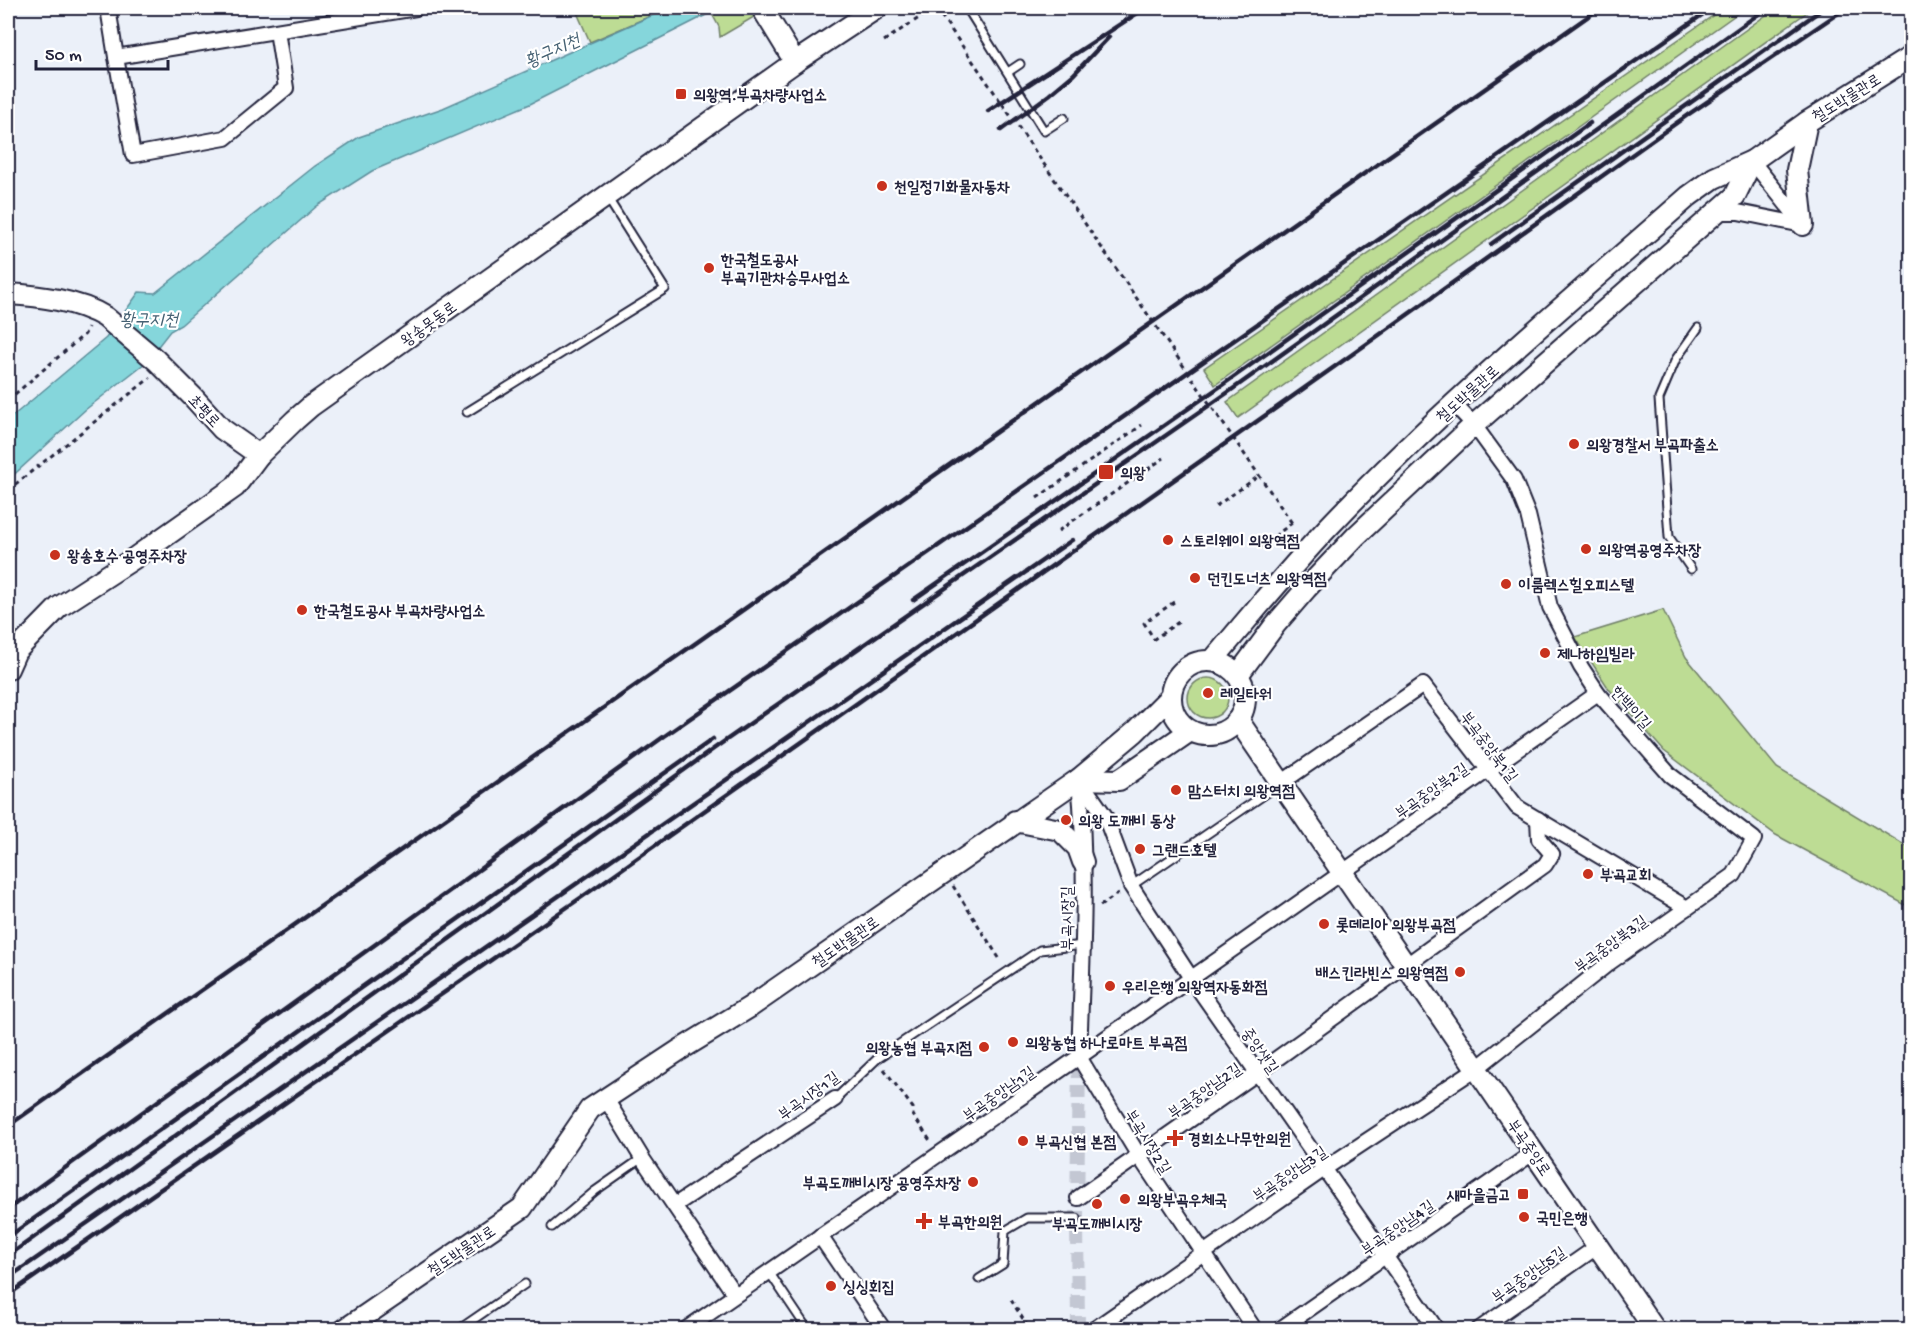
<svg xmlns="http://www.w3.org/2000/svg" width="1919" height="1337" font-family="'Gochi Hand','Poor Story',sans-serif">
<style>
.green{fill:#bddc94;stroke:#707f68;stroke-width:1.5}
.water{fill:#85d6db;stroke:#5d8e9b;stroke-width:1.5}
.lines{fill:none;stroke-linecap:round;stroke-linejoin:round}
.street-tunnel{stroke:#c3c7d3;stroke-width:14;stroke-dasharray:14 7;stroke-linecap:butt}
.lane-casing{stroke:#22223b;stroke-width:11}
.street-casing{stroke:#22223b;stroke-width:18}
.secondary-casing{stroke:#22223b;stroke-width:24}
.path{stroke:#22223b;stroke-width:3;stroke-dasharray:4.5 4.5;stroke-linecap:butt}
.lane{stroke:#fff;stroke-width:7}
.street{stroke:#fff;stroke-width:14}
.secondary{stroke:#fff;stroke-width:20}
.rail{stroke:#22223b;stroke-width:4.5}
.path-bridge{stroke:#22223b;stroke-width:3;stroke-dasharray:4.5 4.5;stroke-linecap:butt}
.poi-dot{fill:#c8321e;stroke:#fff;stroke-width:2}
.labels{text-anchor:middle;stroke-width:4.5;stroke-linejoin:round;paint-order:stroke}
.poi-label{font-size:16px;font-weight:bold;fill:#22223b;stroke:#fff;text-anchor:start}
.street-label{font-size:16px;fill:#22223b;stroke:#fff}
.water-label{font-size:18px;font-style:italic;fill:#456173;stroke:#fff}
</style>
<rect width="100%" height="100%" fill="#ebf0f9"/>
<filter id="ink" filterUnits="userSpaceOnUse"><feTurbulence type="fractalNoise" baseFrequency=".0167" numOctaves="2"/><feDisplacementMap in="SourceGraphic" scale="12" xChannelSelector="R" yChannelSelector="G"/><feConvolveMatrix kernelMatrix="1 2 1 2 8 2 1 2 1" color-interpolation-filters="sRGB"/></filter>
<g filter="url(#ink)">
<g class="green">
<polygon points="575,8 669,8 590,42"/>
<polygon points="720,8 769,8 720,37 719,27 711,12"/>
<polygon points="1724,8 1745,8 1215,385 1204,368"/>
<polygon points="1776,8 1813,8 1238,418 1227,402"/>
<polygon points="1663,610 1686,657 1777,768 1911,849 1911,908 1776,835 1664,751 1609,689 1575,637"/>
<circle cx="1208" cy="698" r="20"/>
</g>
<polygon class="water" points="669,8 720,8 530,104 372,171 317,206 181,325 170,331 145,363 85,410 8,480 8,420 106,338 139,292 155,293 315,166 359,137 443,108"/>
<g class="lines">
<polyline class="street-tunnel" points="1078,1330 1077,1218 1079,1057"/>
<g class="lane-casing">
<g id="lane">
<polyline points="967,8 1044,131 1064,118"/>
<polyline points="1008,72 1020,64"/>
<polyline points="467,412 665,289 607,197"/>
<polyline points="1691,569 1669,537 1659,399 1676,359 1698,328"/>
<polyline points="1131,886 1280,784"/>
<polyline points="835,1099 877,1059 1040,950 1083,945"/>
<polyline points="552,1227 595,1191 642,1158"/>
<polyline points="769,1272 808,1330"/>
<polyline points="979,1279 1003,1264 1005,1231 1027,1218 1077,1218"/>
<polyline points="458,1330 525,1284"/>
</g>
</g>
<g class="street-casing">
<g id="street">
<polyline points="108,8 116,57 416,8"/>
<polyline points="116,57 133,155 225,138 286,88 277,31"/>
<polyline points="1752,161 1803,225"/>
<polyline points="1716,212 1738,212 1803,225"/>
<polyline points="1079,779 1105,816 1131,886 1191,978 1437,1330"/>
<polyline points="1281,783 1423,685 1517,807 1687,908"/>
<polyline points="1079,1057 1139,1156 1255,1330"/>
<path d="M1079 1057C1082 965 1088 872 1079 781"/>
<polyline points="606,1099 642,1158 735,1295"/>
<polyline points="1078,1198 1257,1073 1545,865 1552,854 1539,839 1538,819"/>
<polyline points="675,1205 835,1099"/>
<polyline points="820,1236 884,1330"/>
<polyline points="685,1330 1079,1057 1598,693"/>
<polyline points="1093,1330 1324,1169 1477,1068 1609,963 1734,875 1754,839 1670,775 1598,693 1581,667 1550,607 1528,515 1514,480 1474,425 1454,404"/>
<polyline points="1279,1330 1534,1152"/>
<polyline points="1478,1330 1598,1246"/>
</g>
</g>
<g class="secondary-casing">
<g id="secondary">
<polyline points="762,8 795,62"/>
<polyline points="1803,225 1797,170 1807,122"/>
<path d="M8 294C39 296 77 300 105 317L156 360 193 397 222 429 259 455"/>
<path d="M1213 660C1254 612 1294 562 1339 516 1448 402 1570 301 1689 196L1714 178 1752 161 1807 122 1912 56"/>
<circle cx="1208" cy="698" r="37"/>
<polyline points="8,669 16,651 59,607 133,559 235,487 259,455 295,420 311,406 795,62 877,8"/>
<polyline points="1238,675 1275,625 1306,589 1356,536 1474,425 1735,196 1752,161"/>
<polyline points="1238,720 1655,1330"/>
<polyline points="1079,779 1119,780 1190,731"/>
<polyline points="1015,821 1060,830 1078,848 1083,862"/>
<polyline points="344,1330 522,1208 590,1109 678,1051 750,1007 1079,779 1135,732 1170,697"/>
</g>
</g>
<g class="path">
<polyline points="884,41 934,8"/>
<polyline points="8,400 85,334 88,327"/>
<polyline points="8,490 150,378"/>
<polyline points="1037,498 1142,425"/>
<polyline points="1216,506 1259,476"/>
<polyline points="1058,531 1164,458"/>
<polyline points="1260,547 1292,523"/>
<polyline points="1174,602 1144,623 1154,639 1180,621"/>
<polyline points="953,886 1001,961"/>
<polyline points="1100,906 1119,893"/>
<polyline points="884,1069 913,1108 913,1115 931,1142"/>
<polyline points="1011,1300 1030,1330"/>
</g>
<use href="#lane" class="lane"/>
<use href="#street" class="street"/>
<use href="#secondary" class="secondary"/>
<g class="rail">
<polyline points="988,111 1145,8"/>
<polyline points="1001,130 1049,95 1073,75 1109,37"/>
<polyline points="1491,244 1824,8"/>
<polyline points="913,600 1228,381 1590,123"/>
<polyline points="8,1126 1600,8"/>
<polyline points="8,1209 666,735 1712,8"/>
<polyline points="8,1237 713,739"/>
<polyline points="8,1256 719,745 1230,391 1767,8"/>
<polyline points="8,1278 1072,540"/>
<polyline points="8,1295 592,890 1354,353 1689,114 1846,8"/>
</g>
<polyline class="path-bridge" points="936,8 1292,523"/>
</g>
</g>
<g class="poi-dot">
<rect x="675" y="88" width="12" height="12" rx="3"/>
<circle cx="882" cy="186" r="6"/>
<circle cx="709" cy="268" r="6"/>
<circle cx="1574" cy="444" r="6"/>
<rect x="1098" y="464" width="16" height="16" rx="3"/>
<circle cx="1168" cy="540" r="6"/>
<circle cx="1586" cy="549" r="6"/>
<circle cx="55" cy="555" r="6"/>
<circle cx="1195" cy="578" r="6"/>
<circle cx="1506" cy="584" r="6"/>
<circle cx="302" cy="610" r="6"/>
<circle cx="1545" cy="653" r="6"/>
<circle cx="1208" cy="693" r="6"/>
<circle cx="1176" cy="790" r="6"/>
<circle cx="1066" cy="820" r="6"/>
<circle cx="1140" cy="849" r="6"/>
<circle cx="1588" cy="874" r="6"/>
<circle cx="1324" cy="924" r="6"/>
<circle cx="1460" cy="972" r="6"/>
<circle cx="1110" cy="986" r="6"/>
<circle cx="1013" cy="1042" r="6"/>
<circle cx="984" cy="1047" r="6"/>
<path d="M1172 1129h6v6h6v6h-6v6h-6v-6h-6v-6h6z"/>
<circle cx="1023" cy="1141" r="6"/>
<circle cx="973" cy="1182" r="6"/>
<rect x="1517" y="1188" width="12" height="12" rx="3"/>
<circle cx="1125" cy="1199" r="6"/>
<circle cx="1097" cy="1204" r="6"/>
<circle cx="1524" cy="1217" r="6"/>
<path d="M921 1212h6v6h6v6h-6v6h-6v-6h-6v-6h6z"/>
<circle cx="831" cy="1286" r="6"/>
</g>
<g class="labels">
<g class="poi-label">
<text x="693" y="100">의왕역.부곡차량사업소</text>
<text x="894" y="192">천일정기화물자동차</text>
<text x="721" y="265">한국철도공사<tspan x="721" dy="18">부곡기관차승무사업소</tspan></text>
<text x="1586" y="450">의왕경찰서 부곡파출소</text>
<text x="1120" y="478">의왕</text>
<text x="1180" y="546">스토리웨이 의왕역점</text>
<text x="1598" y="555">의왕역공영주차장</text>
<text x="67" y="561">왕송호수 공영주차장</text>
<text x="1207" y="584">던킨도너츠 의왕역점</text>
<text x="1518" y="590">이룸렉스힐오피스텔</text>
<text x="314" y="616">한국철도공사 부곡차량사업소</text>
<text x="1557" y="659">제나하임빌라</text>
<text x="1220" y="699">레일타워</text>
<text x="1188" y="796">맘스터치 의왕역점</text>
<text x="1078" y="826">의왕 도깨비 동상</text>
<text x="1152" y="855">그랜드호텔</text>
<text x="1600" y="880">부곡교회</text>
<text x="1336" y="930">롯데리아 의왕부곡점</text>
<text x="1448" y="978" text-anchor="end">배스킨라빈스 의왕역점</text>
<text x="1122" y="992">우리은행 의왕역자동화점</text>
<text x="1025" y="1048">의왕농협 하나로마트 부곡점</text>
<text x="972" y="1053" text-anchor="end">의왕농협 부곡지점</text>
<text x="1188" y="1144">경희소나무한의원</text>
<text x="1035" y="1147">부곡신협 본점</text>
<text x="961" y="1188" text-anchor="end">부곡도깨비시장 공영주차장</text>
<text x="1511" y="1200" text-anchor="end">새마을금고</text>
<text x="1137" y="1205">의왕부곡우체국</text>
<text x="1536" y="1223">국민은행</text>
<text x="938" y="1227">부곡한의원</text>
<text x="1097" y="1229" text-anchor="middle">부곡도깨비시장</text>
<text x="843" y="1292">싱싱회집</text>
</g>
<g class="street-label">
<text transform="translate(1846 97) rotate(-32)" y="6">철도박물관로</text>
<text transform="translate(428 323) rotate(-36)" y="6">왕송못동로</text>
<text transform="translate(1467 393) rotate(-42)" y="6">철도박물관로</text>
<text transform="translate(205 410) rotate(47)" y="6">초평로</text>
<text transform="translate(1632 707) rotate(49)" y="6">한백이길</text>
<text transform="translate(1490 746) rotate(53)" y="6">부곡중앙북1길</text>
<text transform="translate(1431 790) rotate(-35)" y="6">부곡중앙북2길</text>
<text transform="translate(1066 918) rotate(-90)" y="6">부곡시장길</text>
<text transform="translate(845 941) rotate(-35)" y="6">철도박물관로</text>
<text transform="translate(1610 943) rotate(-36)" y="6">부곡중앙북3길</text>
<text transform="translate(1261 1050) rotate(55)" y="6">중앙샛길</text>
<text transform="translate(1204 1090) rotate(-35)" y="6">부곡중앙남2길</text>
<text transform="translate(998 1093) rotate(-35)" y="6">부곡중앙남1길</text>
<text transform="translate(808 1095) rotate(-36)" y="6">부곡시장1길</text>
<text transform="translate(1149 1141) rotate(58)" y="6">부곡시장2길</text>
<text transform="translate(1530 1147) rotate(56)" y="6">부곡중앙로</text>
<text transform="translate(1289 1173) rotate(-34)" y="6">부곡중앙남3길</text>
<text transform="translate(1397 1227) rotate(-35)" y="6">부곡중앙남4길</text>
<text transform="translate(461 1250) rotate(-34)" y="6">철도박물관로</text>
<text transform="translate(1528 1274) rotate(-35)" y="6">부곡중앙남5길</text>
</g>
<g class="water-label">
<text transform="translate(552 50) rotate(-24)" y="6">황구지천</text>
<text x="149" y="325">황구지천</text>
</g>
</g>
<rect width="1919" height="1337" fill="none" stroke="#fff" stroke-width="30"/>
<rect x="15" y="15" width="1889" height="1307" fill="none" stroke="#22223b" stroke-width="2" filter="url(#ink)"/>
<path d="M36 60v9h132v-9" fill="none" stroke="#22223b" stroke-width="3"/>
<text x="45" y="60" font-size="18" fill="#22223b" stroke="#ffffff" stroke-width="4.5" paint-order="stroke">50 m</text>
</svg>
